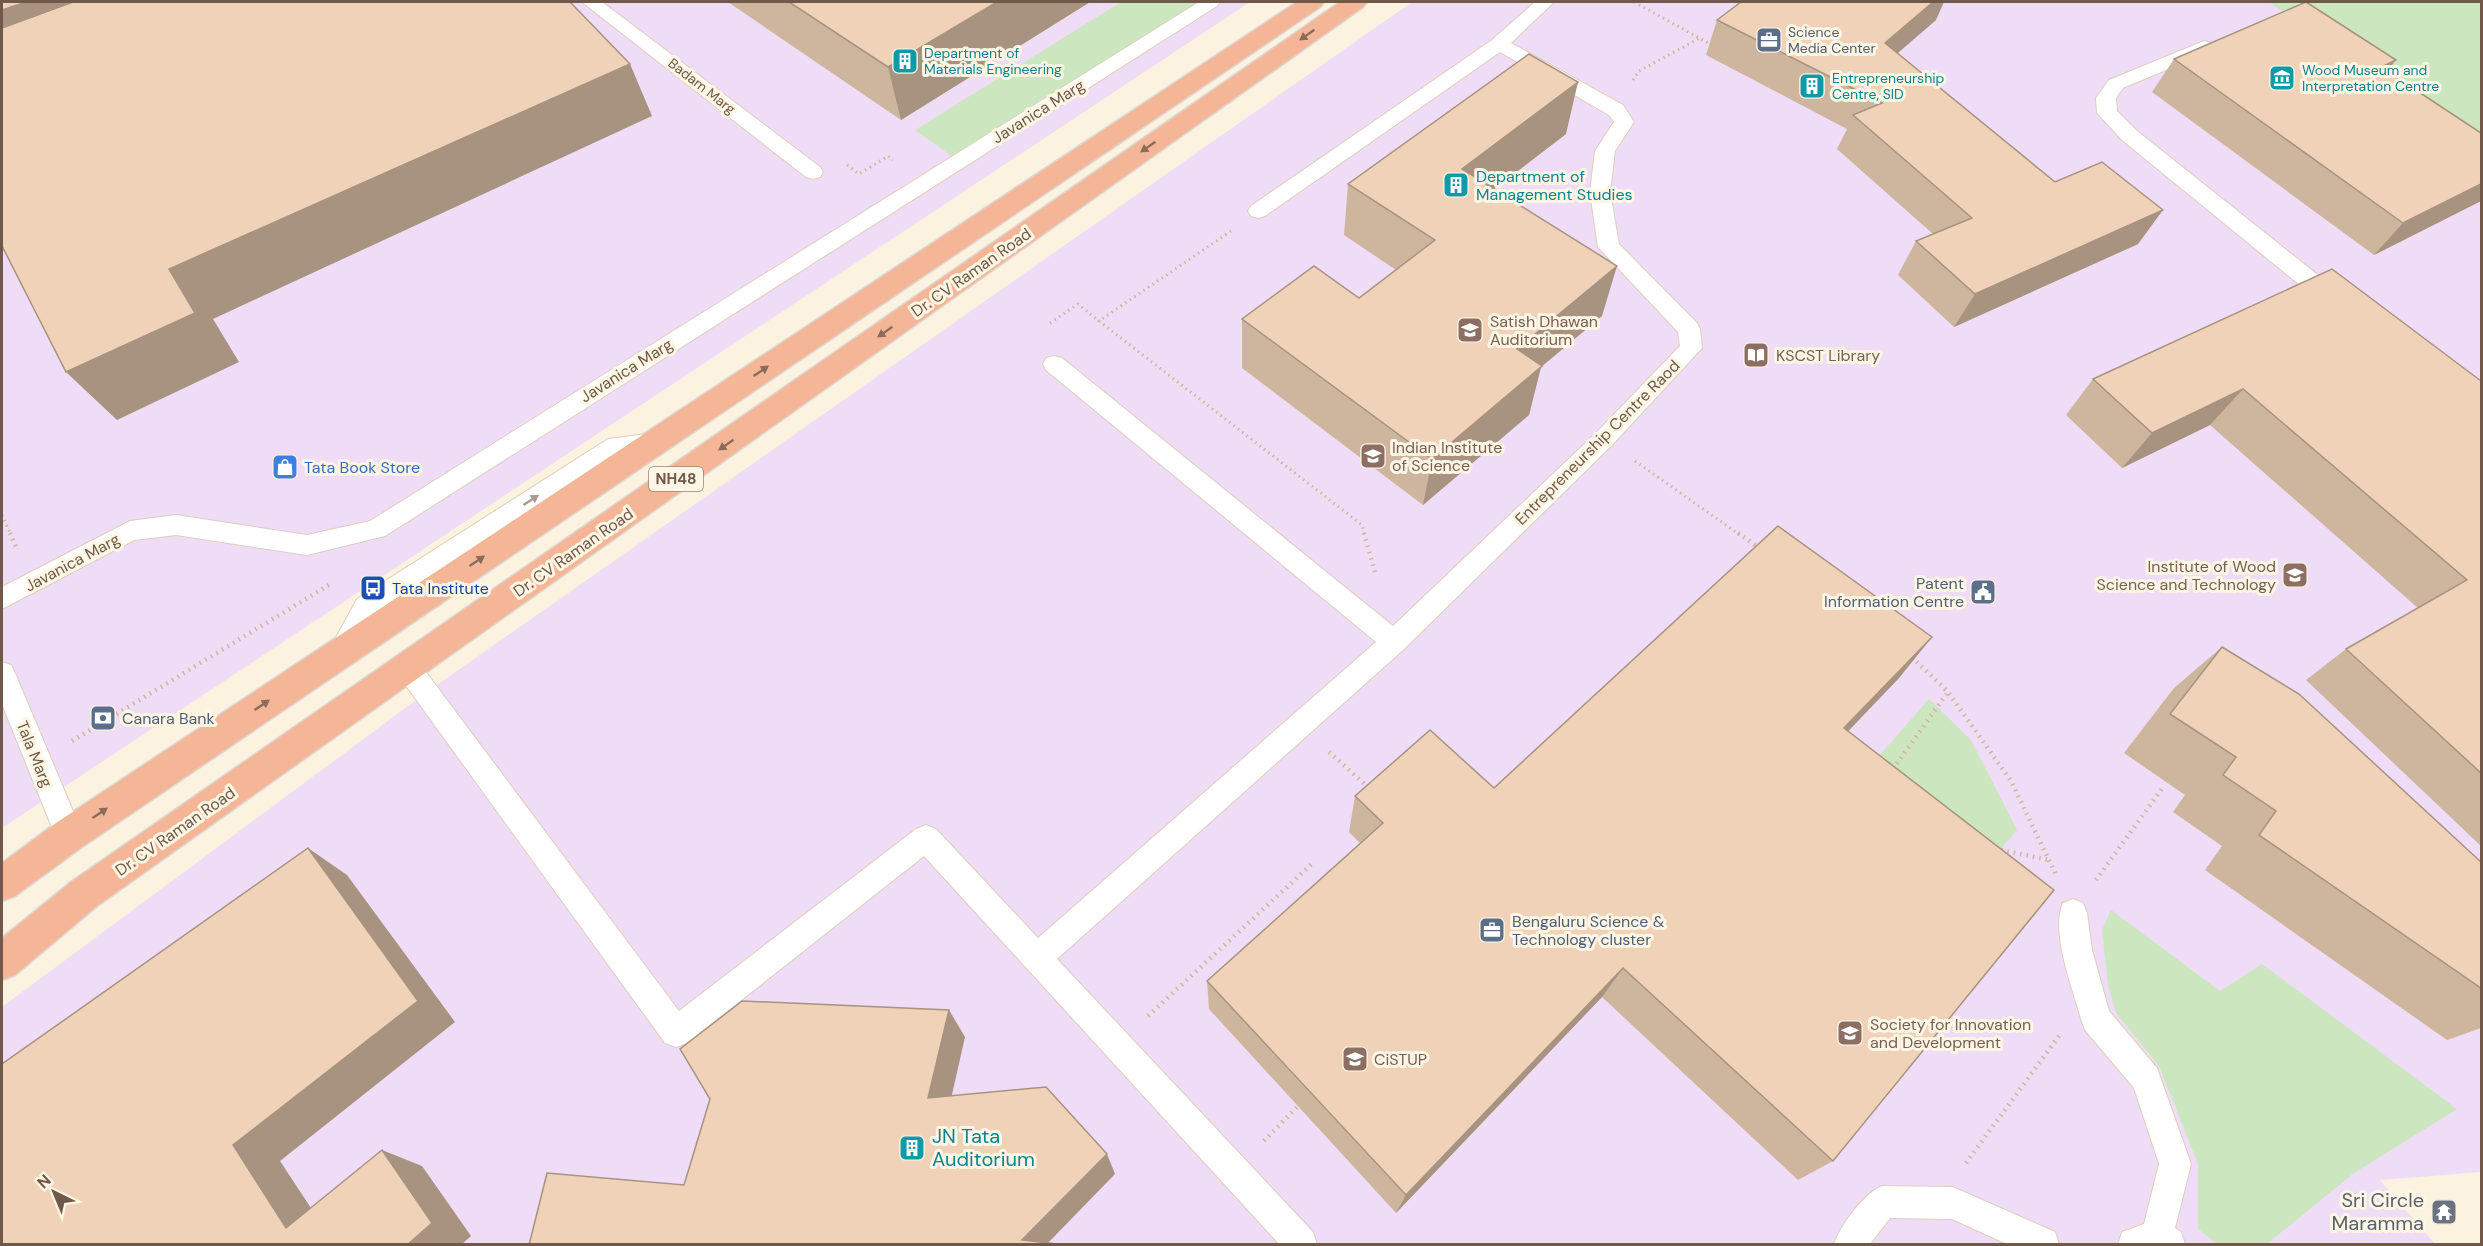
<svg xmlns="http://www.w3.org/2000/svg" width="2483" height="1246" font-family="'DM Sans',sans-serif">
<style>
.education{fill:#efdcf7}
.green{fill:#cce7bf}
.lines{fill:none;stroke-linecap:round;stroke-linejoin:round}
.lane-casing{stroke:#decebb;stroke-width:2}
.highway-casing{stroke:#ddd7d3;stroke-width:3}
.path-far1{stroke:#d3b59b;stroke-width:3;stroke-dasharray:1.5 4;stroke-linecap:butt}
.path{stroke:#d3b59b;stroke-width:4.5;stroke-dasharray:1.5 5;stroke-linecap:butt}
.lane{fill:#fff;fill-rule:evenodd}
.highway{fill:#f4b697;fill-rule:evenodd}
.wall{fill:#ceb59d}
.shaded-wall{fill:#a79380}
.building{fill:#efd2b7;stroke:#a79380;stroke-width:1.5}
.oneway{fill:#8a6c58}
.oneway2{fill:#a99b91}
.labels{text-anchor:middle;stroke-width:6;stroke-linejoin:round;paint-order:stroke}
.far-service-label{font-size:14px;fill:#4e5e75;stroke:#fef6e4;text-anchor:start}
.far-culture-label{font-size:14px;fill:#0d838f;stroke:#fef6e4;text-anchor:start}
.far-street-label{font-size:14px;fill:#705948;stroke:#fef6e4}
.shield{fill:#fef6e4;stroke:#9b8877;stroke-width:1.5}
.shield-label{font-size:15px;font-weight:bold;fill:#705948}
.street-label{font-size:16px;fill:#705948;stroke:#fef6e4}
.culture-label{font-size:16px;fill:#0d838f;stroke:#fef6e4;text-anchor:start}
.education-label{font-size:16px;fill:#785e54;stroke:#fef6e4;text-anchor:start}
.shop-label{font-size:16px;fill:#366cbe;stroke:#fef6e4;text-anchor:start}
.service-label{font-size:16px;fill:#4e5e75;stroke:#fef6e4;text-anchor:start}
.transit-label{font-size:16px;fill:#164399;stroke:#fef6e4;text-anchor:start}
.near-culture-label{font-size:20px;fill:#0d838f;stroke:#fef6e4;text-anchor:start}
.near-worship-label{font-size:20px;fill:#5b616d;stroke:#fef6e4;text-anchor:end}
</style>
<rect width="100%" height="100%" fill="#fbf2df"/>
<g class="education">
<polygon points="2,2 1250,2 2,828"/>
<polygon points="1412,2 2481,2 2481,1172 2380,1180 2435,1244 2,1244 2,1007 427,692"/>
</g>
<g class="green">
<polygon points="1121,2 1201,2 953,157 915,130"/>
<polygon points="2269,2 2481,2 2481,149"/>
<polygon points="1929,699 1971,740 2017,830 1979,875 1857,781"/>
<polygon points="2111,910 2220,991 2262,964 2457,1109 2354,1173 2267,1244 2217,1244 2198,1229 2198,1164 2159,1066 2116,1013 2108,986 2102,930"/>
</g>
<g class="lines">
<g class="lane-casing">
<g id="lane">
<polygon points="582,2 602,2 820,167 823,172 820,177 813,179 806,177"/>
<polygon points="1199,2 1220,2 1217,6 385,536 307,555 176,535 134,540 2,609 2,587 130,521 176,515 307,535 370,521"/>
<polygon points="1535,2 1554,2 1511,43 1623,105 1634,122 1615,151 1610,192 1619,244 1697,323 1700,329 1702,348 1612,445 1403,650 1057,959 1313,1232 1317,1244 1279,1244 924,856 687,1043 676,1047 665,1043 399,676 395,668 399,660 408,657 417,660 679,1011 916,829 926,825 936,829 1038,938 1376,642 1046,370 1043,364 1046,358 1054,356 1062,358 1393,626 1596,433 1680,346 1678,332 1598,247 1590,192 1595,151 1614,122 1609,115 1500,52 1265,216 1258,218 1251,216 1248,211 1251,206 1492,40"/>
<polygon points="2204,41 2211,43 2213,47 2211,51 2123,88 2116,98 2117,111 2136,130 2344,296 2347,302 2344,308 2336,310 2328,308 2122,140 2097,113 2096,98 2109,80"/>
<polygon points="655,433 663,436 667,442 663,448 621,454 375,615 350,660 341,663 332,660 328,652 357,599 608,439"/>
<polygon points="2,662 11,665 15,673 83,835 79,844 69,848 59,844 55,835 2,704"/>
<path d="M2073 899 2083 903 2087 913 2092 950 2109 1011 2157 1068 2191 1164 2175 1228 2181 1232 2185 1244H2118L2122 1232 2144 1224 2159 1164 2134 1088 2085 1030 2081 1019C2073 989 2050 932 2063 903Z"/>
<path d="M1882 1186 1953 1187 2055 1232 2059 1244H2007L1952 1219 1890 1218 1870 1244H1834C1840 1226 1864 1193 1882 1186Z"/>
</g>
</g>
<g class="highway-casing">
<g id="highway">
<polygon points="1297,2 1324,2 1320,7 82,847 15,896 2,901 2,863 56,823"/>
<polygon points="1340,2 1367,2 1363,7 97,906 15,975 2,980 2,938 71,882"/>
</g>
</g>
<g class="path-far1">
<polyline points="1634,2 1712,45"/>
<polyline points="1633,80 1639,71 1700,38"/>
<polyline points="847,165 859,174 888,156 893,160"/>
<polyline points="1231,231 1099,321 1362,525 1365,535"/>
<polyline points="1050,323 1078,304 1099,321"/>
<polyline points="1635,461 1740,535"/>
<polyline points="2,515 11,535"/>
</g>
<g class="path">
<polyline points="10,533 17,549"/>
<polyline points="1364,533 1376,576"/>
<polyline points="1738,533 1759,548"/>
<polyline points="1912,657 1948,692 2011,781 2057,877"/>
<polyline points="72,741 332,583"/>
<polyline points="1329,752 1368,787"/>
<polyline points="1893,769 1948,692"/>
<polyline points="2001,850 2049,860"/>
<polyline points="2096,880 2164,786"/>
<polyline points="1148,1016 1314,862"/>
<polyline points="1264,1141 1298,1106"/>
<polyline points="1966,1163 2059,1036"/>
</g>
<use href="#lane" class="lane"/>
<use href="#highway" class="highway"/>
</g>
<g class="wall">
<polygon points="728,2 1090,2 901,120"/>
<polygon points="1717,20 1936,20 1897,53 2055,182 2138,244 1954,327 1898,275 1916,241 1933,234 1837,149 1847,129 1706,55"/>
<polygon points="2174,59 2387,71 2481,201 2374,255 2152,92"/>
<polygon points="1566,134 1494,189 1602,316 1541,367 1529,415 1423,505 1242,368 1242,319 1359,298 1396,270 1344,235 1348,184"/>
<polygon points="2093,379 2481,381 2481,846 2306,680 2346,649 2418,608 2210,425 2122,468 2066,415"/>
<polygon points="1932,637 1899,678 1848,731 1833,1161 1798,1180 1602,997 1396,1213 1209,1009 1207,981 1360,843 1349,832 1355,796 1494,788"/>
<polygon points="2222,647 2481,862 2481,1028 2447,1040 2205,870 2222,846 2173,812 2185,795 2124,753 2174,688"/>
</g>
<g class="shaded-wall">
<polygon points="26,2 206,2 2,59 2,10"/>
<polygon points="997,2 1090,2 901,120 888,67"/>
<polygon points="1933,2 1944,2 1936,20 1869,78 1885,43"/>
<polygon points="2396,60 2369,93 2381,67"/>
<polygon points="630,64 652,116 213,319 239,362 117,420 66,372 169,269"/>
<polygon points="1578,82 1566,134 1454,220 1462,169"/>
<polygon points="2481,184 2481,201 2374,255 2403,223"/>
<polygon points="2163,210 2138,244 1954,327 1975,294"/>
<polygon points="1617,266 1602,316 1541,367 1529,415 1423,505 1432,459 1517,349"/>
<polygon points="2243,389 2210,425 2122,468 2152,433"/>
<polygon points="1932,637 1899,678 1814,767 1844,728"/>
<polygon points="308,848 347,875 455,1022 280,1161 332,1240 286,1228 233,1145"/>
<polygon points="1623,968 1602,997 1396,1213 1406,1195"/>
<polygon points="949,1010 965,1037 946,1121 928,1098"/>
<polygon points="382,1150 422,1166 471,1236 461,1245 407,1245"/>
<polygon points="1107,1154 1115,1174 1046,1245 1022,1240"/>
</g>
<g class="building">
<polygon points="2,2 26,2 2,10"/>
<polygon points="73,2 570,2 630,64 169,269 195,313 66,372 2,246 2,28"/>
<polygon points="789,2 997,2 888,67"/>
<polygon points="1741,2 1933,2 1885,43 2055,182 2102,162 2163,210 1975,294 1916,241 1972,218 1853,115 1882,103 1717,20"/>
<polygon points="2306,2 2396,60 2381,67 2481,133 2481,184 2403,223 2174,59"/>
<polygon points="1529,54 1578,82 1462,169 1617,266 1517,349 1542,366 1432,459 1242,319 1314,266 1359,298 1435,240 1348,184"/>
<polygon points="2332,269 2481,381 2481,773 2346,649 2467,580 2243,389 2152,433 2093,379"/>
<polygon points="1778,526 1932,637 1844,728 2054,890 1833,1161 1623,968 1406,1195 1207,981 1383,823 1355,796 1430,730 1494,788"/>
<polygon points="2222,647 2299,694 2481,862 2481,988 2259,835 2276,811 2223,775 2236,757 2170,714"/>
<polygon points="308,848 418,1001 233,1145 286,1228 382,1150 432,1223 407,1245 2,1245 2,1064"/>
<polygon points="742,1001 949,1010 928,1098 1046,1087 1107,1154 1022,1240 1065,1245 529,1245 547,1173 684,1185 710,1099 680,1049"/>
</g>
<defs><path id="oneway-solid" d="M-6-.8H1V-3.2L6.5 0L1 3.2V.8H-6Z" transform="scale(1.5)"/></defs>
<g class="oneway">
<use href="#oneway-solid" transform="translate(1307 35) rotate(145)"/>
<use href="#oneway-solid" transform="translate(1148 147) rotate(145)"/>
<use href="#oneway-solid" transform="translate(885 332) rotate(145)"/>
<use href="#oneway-solid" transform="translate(761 371) rotate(-34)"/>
<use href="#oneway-solid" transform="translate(726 445) rotate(145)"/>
<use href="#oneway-solid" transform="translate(477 561) rotate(-34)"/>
<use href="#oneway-solid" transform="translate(262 705) rotate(-34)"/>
<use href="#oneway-solid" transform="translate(100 813) rotate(-34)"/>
</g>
<use class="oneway2" href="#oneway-solid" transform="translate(531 500) rotate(-33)"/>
<defs>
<g id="office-square" transform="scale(1.35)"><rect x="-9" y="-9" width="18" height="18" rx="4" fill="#5c6f8a" stroke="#fef6e4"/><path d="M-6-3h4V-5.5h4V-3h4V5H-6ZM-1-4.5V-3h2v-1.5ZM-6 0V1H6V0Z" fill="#fff"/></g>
<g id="building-square" transform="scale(1.35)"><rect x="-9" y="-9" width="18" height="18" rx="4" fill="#0f9aa8" stroke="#fef6e4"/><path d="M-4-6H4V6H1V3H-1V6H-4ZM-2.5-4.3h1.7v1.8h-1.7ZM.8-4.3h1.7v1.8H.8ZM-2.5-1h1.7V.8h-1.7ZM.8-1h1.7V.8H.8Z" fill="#fff"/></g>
<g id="museum-square" transform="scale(1.35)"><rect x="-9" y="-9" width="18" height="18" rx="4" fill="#0f9aa8" stroke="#fef6e4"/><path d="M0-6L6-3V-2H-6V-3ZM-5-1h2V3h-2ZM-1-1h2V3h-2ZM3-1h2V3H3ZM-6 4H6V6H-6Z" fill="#fff"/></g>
<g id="university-square" transform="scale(1.35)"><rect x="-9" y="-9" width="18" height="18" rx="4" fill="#8d6e63" stroke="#fef6e4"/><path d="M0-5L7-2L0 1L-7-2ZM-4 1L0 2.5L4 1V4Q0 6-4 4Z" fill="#fff"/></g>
<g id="library-square" transform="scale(1.35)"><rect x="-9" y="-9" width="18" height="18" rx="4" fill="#8d6e63" stroke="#fef6e4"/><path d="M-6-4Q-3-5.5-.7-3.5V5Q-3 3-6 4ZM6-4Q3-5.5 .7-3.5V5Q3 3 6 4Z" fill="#fff"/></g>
<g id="shop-square" transform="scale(1.35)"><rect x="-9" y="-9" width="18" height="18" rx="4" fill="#3f7fe0" stroke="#fef6e4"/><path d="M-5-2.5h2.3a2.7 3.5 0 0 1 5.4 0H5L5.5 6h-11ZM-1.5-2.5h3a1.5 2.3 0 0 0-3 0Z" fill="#fff"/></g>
<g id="bus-square" transform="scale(1.35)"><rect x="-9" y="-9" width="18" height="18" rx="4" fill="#1a4fb4" stroke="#fef6e4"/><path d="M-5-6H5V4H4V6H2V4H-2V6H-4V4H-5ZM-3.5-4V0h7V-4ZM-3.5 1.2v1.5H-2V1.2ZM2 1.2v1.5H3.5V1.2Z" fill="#fff"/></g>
<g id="civic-square" transform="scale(1.35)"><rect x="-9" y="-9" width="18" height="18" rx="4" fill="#5c6f8a" stroke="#fef6e4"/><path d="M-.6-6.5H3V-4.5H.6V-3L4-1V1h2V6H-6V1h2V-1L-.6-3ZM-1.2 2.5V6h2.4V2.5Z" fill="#fff"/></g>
<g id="bank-square" transform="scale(1.35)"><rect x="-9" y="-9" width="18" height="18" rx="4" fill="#5c6f8a" stroke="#fef6e4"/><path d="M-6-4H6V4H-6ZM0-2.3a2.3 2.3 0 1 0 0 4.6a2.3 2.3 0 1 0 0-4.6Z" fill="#fff"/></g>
<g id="temple-square" transform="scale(1.35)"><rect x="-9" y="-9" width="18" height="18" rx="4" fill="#6b7280" stroke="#fef6e4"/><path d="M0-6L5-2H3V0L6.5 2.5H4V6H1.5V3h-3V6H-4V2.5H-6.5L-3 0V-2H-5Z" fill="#fff"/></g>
</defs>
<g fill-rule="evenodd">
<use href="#office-square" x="1769" y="40"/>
<use href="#building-square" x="905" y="61"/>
<use href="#museum-square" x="2282" y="78"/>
<use href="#building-square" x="1812" y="86"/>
<use href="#building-square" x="1456" y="185"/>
<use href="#university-square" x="1470" y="330"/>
<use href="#library-square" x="1756" y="355"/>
<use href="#university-square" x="1373" y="456"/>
<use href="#shop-square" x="285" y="467"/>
<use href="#university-square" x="2295" y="575"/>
<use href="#bus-square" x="373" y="588"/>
<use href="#civic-square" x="1983" y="592"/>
<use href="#bank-square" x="103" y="718"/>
<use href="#office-square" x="1492" y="930"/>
<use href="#university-square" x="1850" y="1033"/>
<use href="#university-square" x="1355" y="1059"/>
<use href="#building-square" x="912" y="1148"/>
<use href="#temple-square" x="2444" y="1212"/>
</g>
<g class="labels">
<g class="far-service-label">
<text x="1788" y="37">Science<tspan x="1788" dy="16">Media Center</tspan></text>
</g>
<g class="far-culture-label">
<text x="924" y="58">Department of<tspan x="924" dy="16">Materials Engineering</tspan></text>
<text x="2302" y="75">Wood Museum and<tspan x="2302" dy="16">Interpretation Centre</tspan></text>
<text x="1832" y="83">Entrepreneurship<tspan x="1832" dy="16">Centre, SID</tspan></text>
</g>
<g class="far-street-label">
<text transform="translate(702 86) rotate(38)" y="5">Badam Marg</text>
</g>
<rect class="shield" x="649" y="467" width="54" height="24" rx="4.5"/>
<g class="shield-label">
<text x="676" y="484">NH48</text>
</g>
<g class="street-label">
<text transform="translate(1038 111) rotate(-32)" y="6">Javanica Marg</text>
<text transform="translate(971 272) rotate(-35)" y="6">Dr. CV Raman Road</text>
<text transform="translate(626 370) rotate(-32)" y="6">Javanica Marg</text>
<text transform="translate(1597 442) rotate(-45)" y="6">Entrepreneurship Centre Raod</text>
<text transform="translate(573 552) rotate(-35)" y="6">Dr. CV Raman Road</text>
<text transform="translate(72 562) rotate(-28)" y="6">Javanica Marg</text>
<text transform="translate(35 754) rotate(68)" y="6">Tala Marg</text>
<text transform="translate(175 831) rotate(-35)" y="6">Dr. CV Raman Road</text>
</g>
<g class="culture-label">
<text x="1476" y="182">Department of<tspan x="1476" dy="18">Management Studies</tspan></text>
</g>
<g class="education-label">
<text x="1490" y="327">Satish Dhawan<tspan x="1490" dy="18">Auditorium</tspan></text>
<text x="1776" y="361">KSCST Library</text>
<text x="1392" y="453">Indian Institute<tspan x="1392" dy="18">of Science</tspan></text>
<text x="2276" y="572" text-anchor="end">Institute of Wood<tspan x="2276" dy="18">Science and Technology</tspan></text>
<text x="1870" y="1030">Society for Innovation<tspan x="1870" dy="18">and Development</tspan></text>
<text x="1374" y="1065">CiSTUP</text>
</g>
<g class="shop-label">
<text x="304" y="473">Tata Book Store</text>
</g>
<g class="service-label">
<text x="1964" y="589" text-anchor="end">Patent<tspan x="1964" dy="18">Information Centre</tspan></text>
<text x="122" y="724">Canara Bank</text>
<text x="1512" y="927">Bengaluru Science &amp;<tspan x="1512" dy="18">Technology cluster</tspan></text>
</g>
<g class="transit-label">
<text x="392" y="594">Tata Institute</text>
</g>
<g class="near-culture-label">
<text x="932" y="1143">JN Tata<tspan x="932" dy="23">Auditorium</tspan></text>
</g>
<g class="near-worship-label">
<text x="2424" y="1207">Sri Circle<tspan x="2424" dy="23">Maramma</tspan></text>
</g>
</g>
<rect width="2483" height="1246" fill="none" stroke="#705948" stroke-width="6"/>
<g transform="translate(54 1192) rotate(317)" stroke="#fef6e4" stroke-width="4.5" paint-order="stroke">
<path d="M0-4.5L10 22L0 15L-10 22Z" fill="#705948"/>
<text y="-9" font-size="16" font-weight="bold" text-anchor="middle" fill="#705948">N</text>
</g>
</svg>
